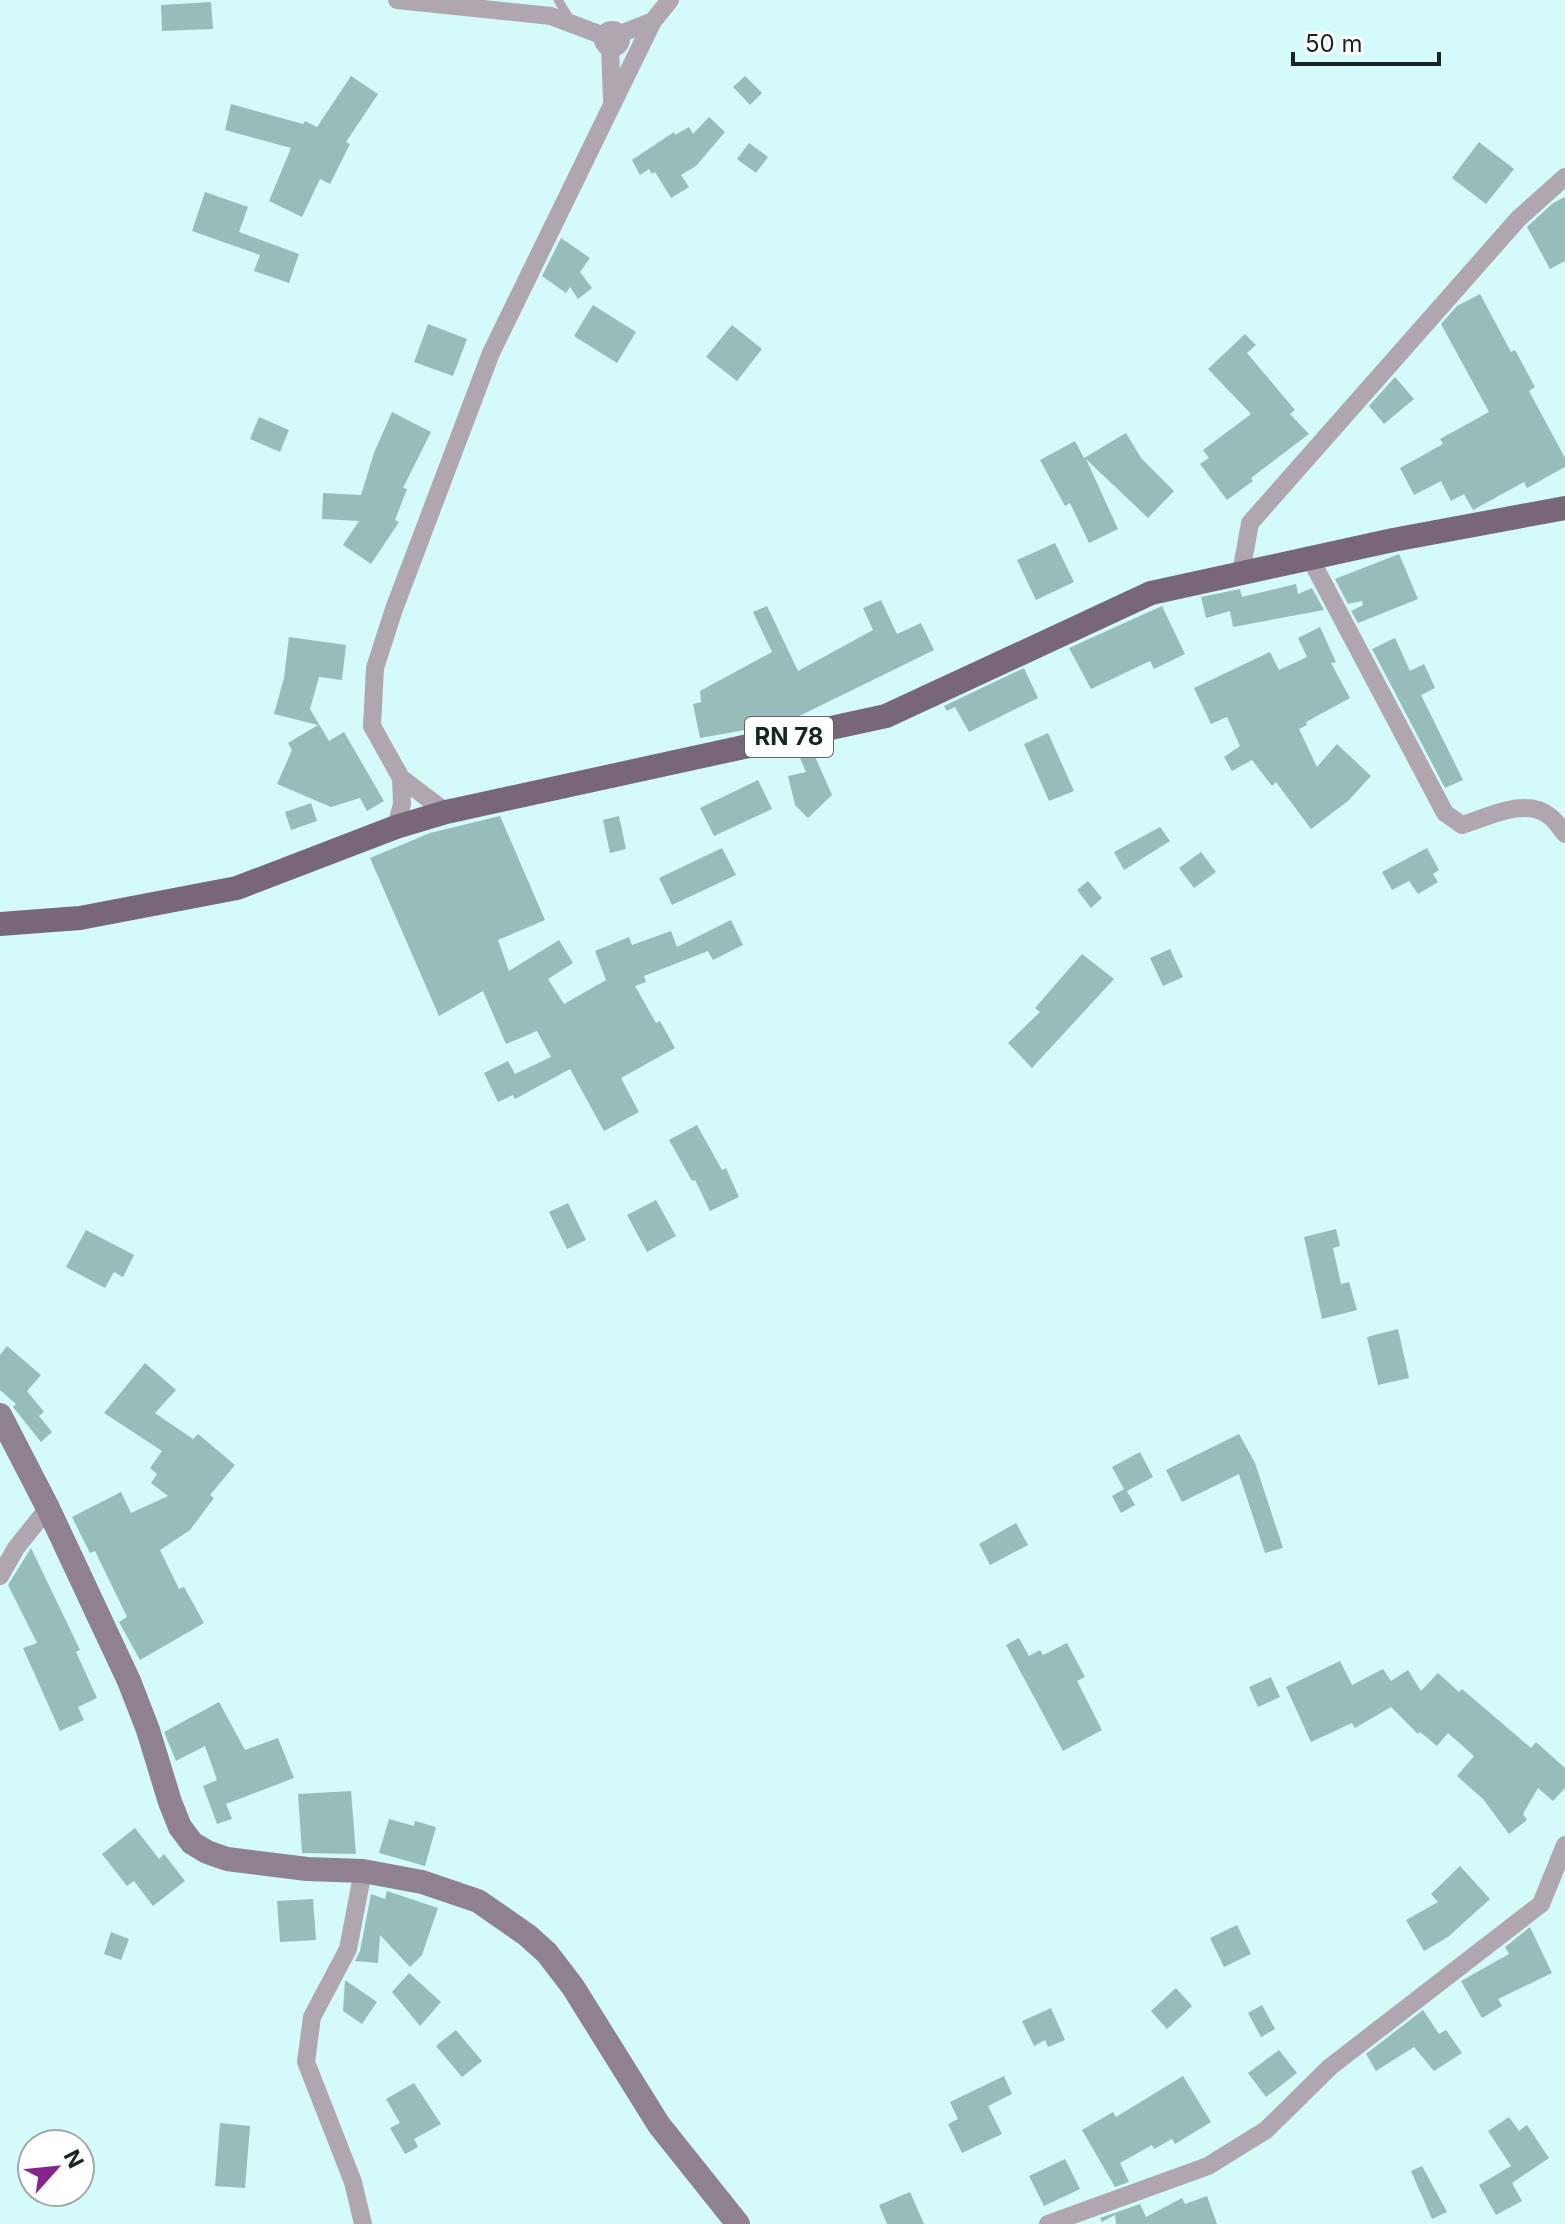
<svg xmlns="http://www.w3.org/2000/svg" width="1565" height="2224" font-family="Inter,sans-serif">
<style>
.building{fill:#97bdbb}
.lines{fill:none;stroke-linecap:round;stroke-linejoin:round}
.lane{stroke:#b0a6b0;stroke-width:9}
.street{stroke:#b0a6b0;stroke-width:18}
.secondary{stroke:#8f8190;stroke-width:24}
.primary{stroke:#786779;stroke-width:24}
.labels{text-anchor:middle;stroke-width:8;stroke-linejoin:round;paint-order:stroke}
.shield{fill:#fff;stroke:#5d6766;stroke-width:2}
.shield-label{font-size:24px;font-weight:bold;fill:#172625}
</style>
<rect width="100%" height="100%" fill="#d4fbf9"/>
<g class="building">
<polygon points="211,2 213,29 162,31 161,5"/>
<polygon points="351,76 378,94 346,142 350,144 330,184 320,179 302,217 269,201 291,148 225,130 231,104 303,124 305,121 317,127"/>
<polygon points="745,76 762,93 750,105 733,87"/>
<polygon points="709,117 725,132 696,166 681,175 689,187 671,198 655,172 652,174 649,169 640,175 632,160 674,132 675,135 689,127 693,134"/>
<polygon points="1479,142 1514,169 1486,204 1452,178"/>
<polygon points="749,143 768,157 756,173 737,159"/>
<polygon points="205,192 248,207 239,232 299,254 289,283 254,271 260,255 192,231"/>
<polygon points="1565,197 1565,261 1550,269 1527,227 1553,203"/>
<polygon points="561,238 590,258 580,272 592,288 578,299 570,287 566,293 542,276"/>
<polygon points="1480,294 1511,352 1515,350 1535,387 1529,391 1565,458 1565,467 1527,488 1524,482 1473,510 1464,494 1451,501 1441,481 1414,495 1400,468 1443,444 1440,439 1489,412 1441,324 1457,306"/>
<polygon points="593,305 636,332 617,363 574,336"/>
<polygon points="428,324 467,339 453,376 414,362"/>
<polygon points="732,325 762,349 737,381 706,357"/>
<polygon points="1245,334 1256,345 1247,353 1295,410 1290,414 1309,434 1251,478 1253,481 1227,500 1200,464 1209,458 1203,450 1251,414 1208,369"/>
<polygon points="1395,377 1414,399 1384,424 1369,406"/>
<polygon points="392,412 431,432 403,488 407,489 395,520 399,522 371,564 343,545 359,521 322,519 323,493 361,495 374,453"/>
<polygon points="259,417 289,430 280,452 250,439"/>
<polygon points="1126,433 1141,458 1174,491 1148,518 1086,459 1118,529 1089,543 1070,503 1065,506 1040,460 1075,441 1084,458"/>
<polygon points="1055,543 1074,582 1036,600 1017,560"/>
<polygon points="1399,554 1418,599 1358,623 1351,611 1363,605 1362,601 1348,604 1335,579"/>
<polygon points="1296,584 1298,594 1312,588 1324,610 1233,627 1230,611 1206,618 1201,597 1240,589 1242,597"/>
<polygon points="881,600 897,634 921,623 934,650 785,723 700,738 693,704 701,702 700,691 772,652 753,612 767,606 798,671 873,630 863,608"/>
<polygon points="1162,606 1185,654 1154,669 1150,661 1091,689 1069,648"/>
<polygon points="1320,627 1336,662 1331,663 1350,698 1306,722 1307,725 1299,729 1317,767 1337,744 1371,776 1348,801 1311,829 1276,782 1272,786 1252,760 1232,771 1224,757 1240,746 1227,717 1211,724 1194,688 1270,652 1279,670 1307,657 1298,638"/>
<polygon points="289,637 346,645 342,680 319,677 310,709 329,741 344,732 384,801 367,811 360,798 331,807 277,784 292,750 288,743 318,725 274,714 284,678"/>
<polygon points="1395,638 1410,671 1424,664 1435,688 1421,695 1463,780 1445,788 1372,649"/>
<polygon points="1024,668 1038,698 969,732 955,707 947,711 944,706"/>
<polygon points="1048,733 1074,791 1049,801 1024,744"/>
<polygon points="813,752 832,795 808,818 795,805 788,776 806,772 800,758"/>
<polygon points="758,780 772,809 714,836 700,808"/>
<polygon points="311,803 317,821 291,830 285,812"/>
<polygon points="500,816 545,920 498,940 509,971 559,940 573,963 548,979 564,1004 606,980 595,951 629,937 632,945 671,931 677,947 731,920 743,945 713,960 708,951 644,976 646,982 635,986 656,1023 660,1021 675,1048 621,1078 639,1112 604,1131 570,1069 515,1099 513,1095 498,1102 484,1073 508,1061 515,1074 551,1057 537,1031 506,1044 483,991 439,1016 370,858 430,833"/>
<polygon points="619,816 626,849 610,853 603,820"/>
<polygon points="1160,827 1170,841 1124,870 1114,852"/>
<polygon points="722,848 736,875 672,905 659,878"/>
<polygon points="1427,848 1439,870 1433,874 1438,882 1418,894 1409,881 1392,890 1382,872"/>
<polygon points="1201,852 1216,872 1194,888 1179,868"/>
<polygon points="1088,881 1102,898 1091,908 1077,890"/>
<polygon points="1170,949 1183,977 1163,986 1150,958"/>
<polygon points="1082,954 1114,979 1032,1068 1008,1043 1040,1012 1035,1008"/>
<polygon points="697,1125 722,1170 726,1168 739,1197 710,1211 695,1180 692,1181 669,1140"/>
<polygon points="656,1200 676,1236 647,1252 627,1215"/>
<polygon points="568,1203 586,1240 567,1249 549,1212"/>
<polygon points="1336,1229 1340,1246 1333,1248 1341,1284 1349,1282 1357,1310 1322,1319 1304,1237"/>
<polygon points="86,1230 134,1255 123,1277 114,1272 105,1288 66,1267"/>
<polygon points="1398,1329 1409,1378 1378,1385 1367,1337"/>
<polygon points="7,1346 41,1375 27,1391 44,1412 39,1416 52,1432 41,1442 13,1407 16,1404 0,1390 0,1355"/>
<polygon points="145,1363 176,1390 155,1413 193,1439 198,1434 235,1465 210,1495 214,1498 190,1530 160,1550 179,1589 184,1587 204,1623 140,1660 119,1622 127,1617 95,1551 90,1553 72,1517 121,1492 131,1513 168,1496 151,1483 157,1474 150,1468 162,1451 104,1413"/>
<polygon points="1239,1434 1255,1463 1283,1548 1265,1553 1239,1474 1182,1502 1166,1470"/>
<polygon points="1140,1452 1153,1477 1127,1491 1135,1505 1121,1513 1112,1496 1124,1489 1112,1467"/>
<polygon points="1016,1523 1028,1545 990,1565 979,1544"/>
<polygon points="31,1548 80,1650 76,1652 97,1698 78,1707 84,1720 60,1731 23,1648 37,1643 8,1585"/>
<polygon points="1019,1638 1029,1656 1040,1650 1043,1655 1067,1643 1085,1677 1077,1681 1102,1730 1063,1751 1006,1645"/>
<polygon points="1340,1661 1352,1685 1383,1669 1391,1681 1408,1670 1421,1691 1438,1673 1459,1692 1462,1689 1531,1748 1536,1742 1565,1768 1565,1788 1553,1801 1538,1788 1523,1814 1527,1820 1509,1834 1483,1799 1457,1776 1474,1756 1448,1733 1437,1746 1420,1732 1418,1734 1391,1707 1355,1728 1352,1723 1311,1742 1286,1687"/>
<polygon points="1271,1677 1280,1697 1258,1707 1249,1687"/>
<polygon points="219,1702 245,1750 278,1738 294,1778 226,1804 232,1819 217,1824 203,1786 217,1780 205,1746 176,1761 164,1732"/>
<polygon points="351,1791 356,1854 302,1853 298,1794"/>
<polygon points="389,1819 414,1826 415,1821 436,1827 425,1866 379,1853"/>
<polygon points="135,1828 159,1859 164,1854 185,1881 153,1906 134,1881 127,1886 102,1854"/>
<polygon points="1460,1866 1490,1899 1448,1937 1424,1951 1406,1920 1438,1902 1431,1894"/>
<polygon points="387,1891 438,1908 422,1955 410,1967 380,1935 378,1963 355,1961 360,1951 371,1894 385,1899"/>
<polygon points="313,1899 316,1940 280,1942 277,1901"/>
<polygon points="1237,1925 1251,1954 1224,1967 1210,1938"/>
<polygon points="1530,1927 1552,1973 1498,1999 1502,2006 1482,2018 1461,1981 1509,1954 1505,1947"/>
<polygon points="111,1932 129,1939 121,1960 104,1954"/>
<polygon points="409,1973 441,2002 420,2026 392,1992"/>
<polygon points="345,1980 377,2002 362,2024 343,2011"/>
<polygon points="1176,1988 1192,2006 1167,2029 1151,2011"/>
<polygon points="1262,2005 1275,2029 1261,2037 1248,2013"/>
<polygon points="1051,2008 1065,2040 1048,2047 1045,2040 1034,2046 1022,2021"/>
<polygon points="1423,2010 1439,2034 1446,2030 1462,2053 1434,2071 1414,2047 1376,2071 1366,2054"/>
<polygon points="456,2030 482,2061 462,2077 436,2046"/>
<polygon points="1279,2050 1297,2073 1266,2097 1248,2073"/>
<polygon points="1004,2076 1012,2094 988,2106 1002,2134 962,2153 948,2124 958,2119 950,2102"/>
<polygon points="1183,2076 1211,2122 1175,2144 1172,2139 1154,2149 1152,2145 1120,2163 1129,2182 1115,2187 1082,2130 1113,2112 1116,2117"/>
<polygon points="414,2083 441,2124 414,2139 418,2147 405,2154 390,2128 400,2123 386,2099"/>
<polygon points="1509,2117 1519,2131 1527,2125 1549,2158 1512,2183 1522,2201 1496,2215 1479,2185 1511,2166 1488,2131"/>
<polygon points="220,2123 250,2126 245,2188 215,2186"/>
<polygon points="1065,2159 1080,2189 1044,2206 1029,2176"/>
<polygon points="1422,2166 1447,2212 1432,2219 1411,2171"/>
<polygon points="910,2192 924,2224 887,2224 879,2205"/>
<polygon points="1207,2196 1217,2224 1116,2224 1115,2215 1102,2222 1100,2218 1140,2204 1146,2217 1182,2198 1185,2204"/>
</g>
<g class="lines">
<polyline class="lane" points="558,0 571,21"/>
<g class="street">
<polyline points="397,0 551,16 604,36"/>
<circle cx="612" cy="39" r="9"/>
<polyline points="620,34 653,21 670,0"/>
<polyline points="610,47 612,100"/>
<path d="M1310 558 1445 813 1462 825C1486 818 1525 797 1548 815 1555 819 1560 828 1565 834"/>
<polyline points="1241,573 1250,523 1519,218 1565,177"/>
<polyline points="446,812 401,778 372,726 375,668 394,609 491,353 653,21"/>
<polyline points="396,827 402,804 401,778"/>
<polyline points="0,1576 16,1548 48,1508"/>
<polyline points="363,1871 348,1949 312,2017 306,2062 353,2182 363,2224"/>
<polyline points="1048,2224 1208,2166 1266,2130 1330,2067 1541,1904 1565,1845"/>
</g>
<polyline class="secondary" points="0,1415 48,1508 129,1681 148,1730 170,1802 180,1827 192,1843 207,1852 227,1859 307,1869 363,1871 422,1882 478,1901 527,1935 547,1953 573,1987 659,2125 738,2224"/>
<polyline class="primary" points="0,924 80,918 237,888 396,827 446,812 886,716 1151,593 1393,540 1565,508"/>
</g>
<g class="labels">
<rect class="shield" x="745" y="717" width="88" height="40" rx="6"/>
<g class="shield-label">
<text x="789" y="745">RN 78</text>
</g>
</g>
<g transform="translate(56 2168) rotate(63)"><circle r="38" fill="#ffffff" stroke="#a2a8a8" stroke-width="2"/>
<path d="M0-6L14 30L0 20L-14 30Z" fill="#85248d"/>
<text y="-12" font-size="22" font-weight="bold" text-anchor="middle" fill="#172625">N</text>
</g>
<path d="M1293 52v12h146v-12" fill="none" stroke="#172625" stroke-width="4"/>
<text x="1305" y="52" font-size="24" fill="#172625" stroke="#ffffff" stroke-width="6" paint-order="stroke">50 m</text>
</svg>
